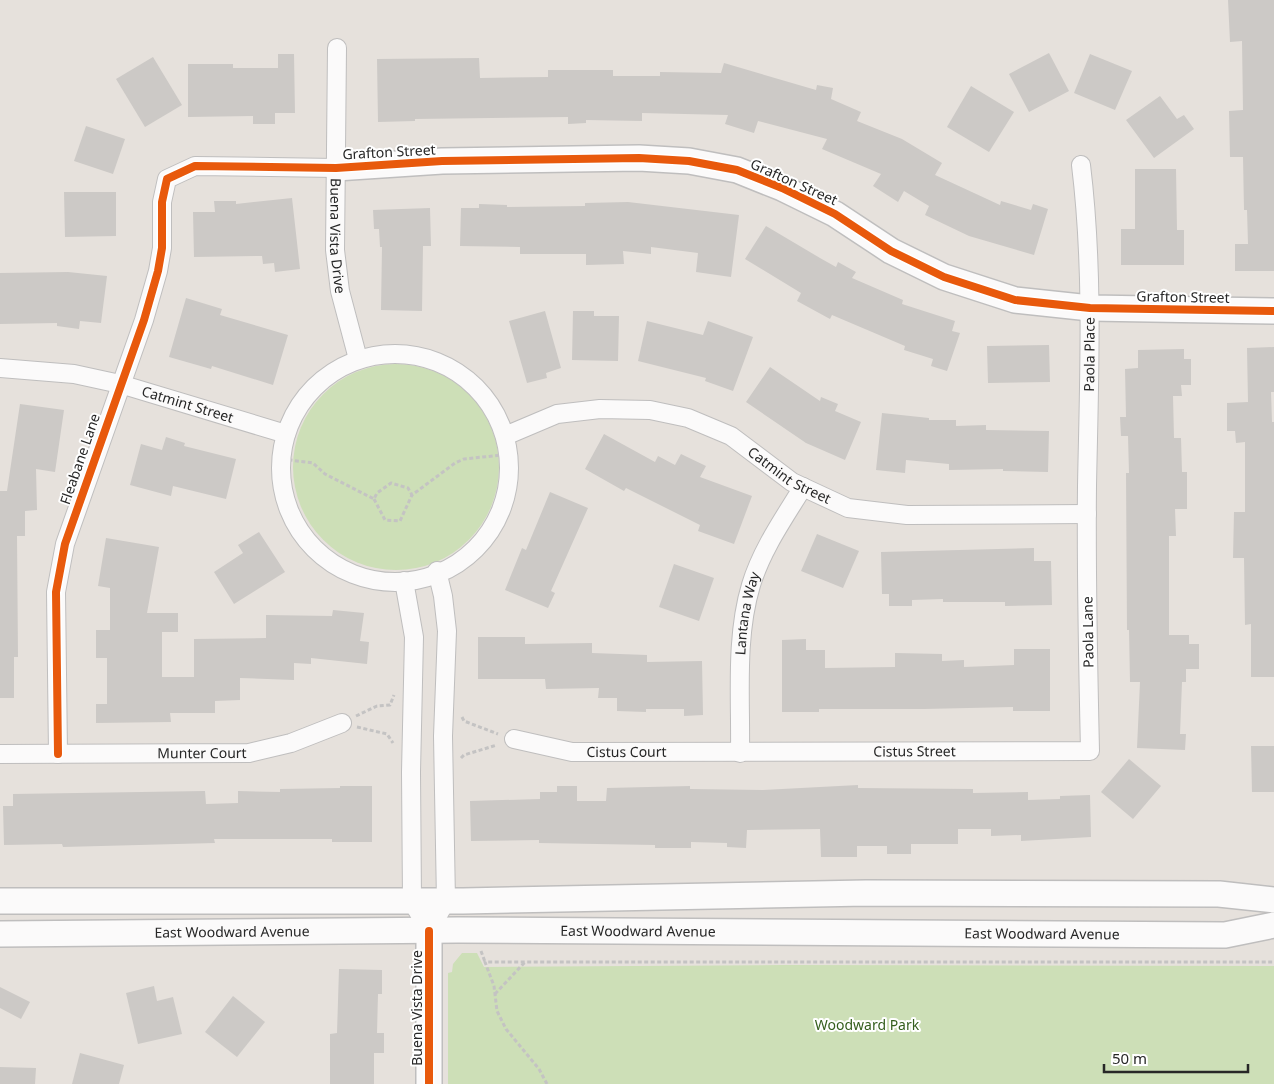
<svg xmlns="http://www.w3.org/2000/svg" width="1274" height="1084" font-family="'Noto Sans',sans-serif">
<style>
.green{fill:#cddfb7}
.building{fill:#ccc9c6}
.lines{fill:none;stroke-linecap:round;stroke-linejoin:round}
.street-casing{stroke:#bfbebe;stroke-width:20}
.secondary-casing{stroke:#bfbebe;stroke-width:28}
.path{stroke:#c4c3c3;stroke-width:3;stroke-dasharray:4 2.5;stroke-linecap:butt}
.street{stroke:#fbfafa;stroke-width:18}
.secondary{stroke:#fbfafa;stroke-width:25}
.cycleway-casing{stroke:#fff;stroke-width:11}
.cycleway{stroke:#e8590c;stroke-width:8}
.labels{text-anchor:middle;stroke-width:4;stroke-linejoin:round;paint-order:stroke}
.street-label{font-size:14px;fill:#272727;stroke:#fff}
.park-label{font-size:14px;fill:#345e1d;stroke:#fff}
</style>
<rect width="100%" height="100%" fill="#e6e1dc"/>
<g class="green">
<circle cx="396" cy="467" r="103"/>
<polygon points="462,953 477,953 484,967 783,965 1274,966 1274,1084 448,1084 448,973 452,972 453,964"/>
</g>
<g class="building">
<polygon points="1228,0 1274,0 1274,271 1235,271 1235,244 1248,244 1247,210 1244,210 1243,157 1230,157 1229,111 1243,110 1242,41 1230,42"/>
<polygon points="1049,53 1069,91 1029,112 1009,74"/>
<polygon points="278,54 294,54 295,113 275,113 275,124 253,124 253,116 188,117 188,64 233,64 233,68 278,68"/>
<polygon points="1090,54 1132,71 1115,110 1074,93"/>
<polygon points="153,57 182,105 145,127 116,79"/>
<polygon points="479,58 480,78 548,77 548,70 613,70 613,76 660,76 660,72 721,73 724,63 816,90 817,85 833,88 831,99 861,112 857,121 902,139 942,163 935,175 1000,205 1001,201 1031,210 1033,204 1048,209 1034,255 969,236 925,215 929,206 904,191 898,202 873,186 881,174 822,149 827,139 758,121 754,133 725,124 728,115 642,113 642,121 586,120 586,123 568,124 568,117 415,119 415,121 378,122 377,59"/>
<polygon points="971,86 1014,112 989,152 947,127"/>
<polygon points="1160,96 1177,119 1184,115 1194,129 1154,158 1126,120"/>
<polygon points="86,126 125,139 113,174 74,161"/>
<polygon points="1135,169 1176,169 1177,230 1184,230 1184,265 1121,265 1121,229 1135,229"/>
<polygon points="64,192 116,192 116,236 65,237"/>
<polygon points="292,198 300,269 275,272 274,263 263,264 262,256 194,257 193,212 215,212 214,201 236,201 236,204"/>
<polygon points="628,202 739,215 731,277 696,272 698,253 651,247 651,254 623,251 624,264 586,265 586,254 520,254 520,247 460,246 461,208 479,208 479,204 507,205 507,207 585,206 585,203"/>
<polygon points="430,208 431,246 423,246 422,311 381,310 382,247 380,247 379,229 374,229 373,210"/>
<polygon points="766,226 820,258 836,267 838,262 856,272 852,278 903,300 902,304 955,321 952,331 960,333 947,371 931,366 933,359 904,350 905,346 832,315 830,319 797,301 801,293 745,259"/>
<polygon points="68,272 107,276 101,323 80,321 79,329 57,326 57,323 0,324 0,273"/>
<polygon points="186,298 222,309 220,315 288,335 273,385 212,366 211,369 169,357"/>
<polygon points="545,311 561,368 546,373 547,378 527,383 509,321"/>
<polygon points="573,311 594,311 594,316 619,316 618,361 572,360"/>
<polygon points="647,321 703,335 708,321 753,337 733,391 705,381 706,378 638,361"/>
<polygon points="1049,345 1050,382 988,383 987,346"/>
<polygon points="1274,347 1274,392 1271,392 1272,422 1274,422 1274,677 1251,677 1251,624 1245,625 1244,558 1233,558 1234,512 1245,512 1245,442 1236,443 1235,431 1227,431 1227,403 1248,402 1247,348"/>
<polygon points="1184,349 1184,359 1191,359 1191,385 1181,385 1182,396 1173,396 1174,438 1181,438 1182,472 1187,472 1187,509 1175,509 1176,536 1169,536 1169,635 1189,635 1189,644 1199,644 1199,669 1186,669 1186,682 1182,682 1180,734 1186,734 1185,750 1137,748 1140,682 1130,682 1129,630 1127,630 1126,473 1129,473 1128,436 1121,436 1120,417 1126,417 1125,369 1138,368 1138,350"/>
<polygon points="770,367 820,401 821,397 838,404 835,411 861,422 845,460 806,443 746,402"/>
<polygon points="20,404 64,410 55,472 36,469 37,510 25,511 25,536 17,536 18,657 14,657 14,698 0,698 0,491 7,491"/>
<polygon points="882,413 929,418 929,420 956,420 956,426 986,425 986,430 1049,431 1048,472 1003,471 1003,469 949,470 949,464 906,460 905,473 876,470"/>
<polygon points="604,434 655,462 658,456 675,465 681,454 706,466 700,477 752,496 734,544 698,531 700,525 626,488 624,491 585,469"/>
<polygon points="166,437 185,443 184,446 236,459 226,499 173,486 171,496 130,485 141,444 162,450"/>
<polygon points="550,492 588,508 551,591 555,593 548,608 505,590 522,548 526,550"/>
<polygon points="259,532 285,572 234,604 214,572 243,553 238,545"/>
<polygon points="817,534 859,551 843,588 801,571"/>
<polygon points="106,538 159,547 147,613 178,613 178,632 162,632 162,677 194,677 194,639 266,638 266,615 332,616 333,610 364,613 360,641 369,642 367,664 311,658 311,664 294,663 294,680 240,678 240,700 215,701 215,713 170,713 171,722 96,723 96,704 107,704 107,658 96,658 96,630 110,630 110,588 98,586"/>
<polygon points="1034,548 1034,561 1051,561 1052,605 1005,606 1005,602 943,602 943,599 912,600 912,606 889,606 889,594 882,594 881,552"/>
<polygon points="674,564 714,578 699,621 659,607"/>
<polygon points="478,637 525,637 525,644 592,643 592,653 647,655 647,662 702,661 703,715 684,716 684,709 646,709 646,712 617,711 617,698 598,698 599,688 546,689 545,679 478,679"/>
<polygon points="806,639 806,650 825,650 825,668 895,667 895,653 942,654 942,661 964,660 964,667 1014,665 1014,649 1050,649 1050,711 1013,711 1013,707 924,709 819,709 819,712 782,712 782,640"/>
<polygon points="1251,746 1274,746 1274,792 1252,792"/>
<polygon points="1129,759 1161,786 1133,819 1101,792"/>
<polygon points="858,785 858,788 973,789 973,793 1028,792 1028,800 1060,799 1060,796 1090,795 1091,837 1021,841 1021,835 991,836 991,829 958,829 958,844 911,844 911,854 887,854 887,846 857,846 857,857 821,857 820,829 747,830 746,848 727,847 727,843 691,842 691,848 655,848 655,845 539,843 539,840 471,841 470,801 540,799 540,792 557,792 557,786 577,786 577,801 606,801 607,788 690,786 690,789 763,790"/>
<polygon points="340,786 372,786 372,842 332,842 332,839 214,839 215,843 63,847 62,844 4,845 3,806 13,806 13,794 205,791 206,804 238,803 238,791 280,792 280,789 340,788"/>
<polygon points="339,969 382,970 382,994 378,994 377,1033 384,1033 384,1053 374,1053 374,1084 330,1084 330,1034 337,1033"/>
<polygon points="154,986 157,1001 173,997 182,1034 138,1044 126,993"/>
<polygon points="0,987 30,1002 21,1019 0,1008"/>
<polygon points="233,996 265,1022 237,1057 205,1032"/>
<polygon points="80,1053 124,1065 119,1084 72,1084"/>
<polygon points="0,1067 36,1068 35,1084 0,1084"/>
</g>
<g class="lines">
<g class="street-casing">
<g id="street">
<path id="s1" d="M337 48 335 250 340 291 358 359"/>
<circle cx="395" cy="468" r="114"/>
<path id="s2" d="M0 368 74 374 120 384 286 434"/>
<path id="s3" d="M505 436 557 414 600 409 650 410 688 418 731 436 792 482 848 508 907 515 1087 514"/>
<polyline points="404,581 414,637 411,772 412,901 429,931"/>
<path id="s4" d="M514 739 572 752 1090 751C1088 663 1086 574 1087 486 1089 379 1094 271 1081 165"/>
<path id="s5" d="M740 753C741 698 735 638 751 585 762 549 784 518 803 487"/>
<path id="s6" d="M0 754 249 753 291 743 342 723"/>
<polyline points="58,754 56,592 65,544 144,320 158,271 162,248 162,202 167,179 195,166 336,168"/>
<polyline points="429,931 446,901 443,736 447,631 443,596 437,571"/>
</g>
</g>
<g class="secondary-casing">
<g id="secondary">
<polyline points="336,168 442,161 639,158 689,161 737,170 782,188 835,214 891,251 944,277 1015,300 1090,308 1274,311"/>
<polyline points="0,901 463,901 866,893 1219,894 1274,900"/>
<path id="s7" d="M0 934 458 930 1225 935 1274 925"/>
<polyline points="429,1084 429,931"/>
</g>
</g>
<g class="path">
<polyline points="282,459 313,463 325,474 374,499 377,493 391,483 408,488 412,495 455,463 464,459 502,455"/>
<polyline points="374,499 385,520 400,521 412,495"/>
<polyline points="356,716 377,706 390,705 394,695"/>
<polyline points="462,717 464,721 498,734"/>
<polyline points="357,727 387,734 393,743"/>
<polyline points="461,758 464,755 497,745"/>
<polyline points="481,951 485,962"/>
<polyline points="495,994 525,962"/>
<polyline points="547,1084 539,1069 506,1029 497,1011 494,986 485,962 1274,962"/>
</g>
<use href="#street" class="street"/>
<use href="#secondary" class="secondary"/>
<g class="cycleway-casing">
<g id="cycleway">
<polyline points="58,754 56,592 65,544 144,320 158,271 162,248 162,202 167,179 195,166 336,168 442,161 639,158 689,161 737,170 782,188 835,214 891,251 944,277 1015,300 1090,308 1274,311"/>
<polyline points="429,1084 429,931"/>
</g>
</g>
<use href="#cycleway" class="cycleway"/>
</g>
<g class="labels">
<g class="street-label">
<text transform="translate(389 152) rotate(-3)" y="5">Grafton Street</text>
<text transform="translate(794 182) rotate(24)" y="5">Grafton Street</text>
<text dy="5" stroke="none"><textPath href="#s1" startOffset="188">Buena Vista Drive</textPath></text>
<text transform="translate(1183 297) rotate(1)" y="5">Grafton Street</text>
<text dy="5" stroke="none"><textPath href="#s4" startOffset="974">Paola Place</textPath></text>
<text dy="5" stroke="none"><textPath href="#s2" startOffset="192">Catmint Street</textPath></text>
<text transform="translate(80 459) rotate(-71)" y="5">Fleabane Lane</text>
<text dy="5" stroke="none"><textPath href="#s3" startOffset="306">Catmint Street</textPath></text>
<text dy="5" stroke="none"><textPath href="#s5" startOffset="140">Lantana Way</textPath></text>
<text transform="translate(1088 632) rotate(-91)" y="5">Paola Lane</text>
<text dy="5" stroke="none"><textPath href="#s4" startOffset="114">Cistus Court</textPath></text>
<text dy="5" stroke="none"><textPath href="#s4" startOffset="402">Cistus Street</textPath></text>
<text dy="5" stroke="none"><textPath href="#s6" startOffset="202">Munter Court</textPath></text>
<text dy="5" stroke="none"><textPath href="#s7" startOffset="638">East Woodward Avenue</textPath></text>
<text dy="5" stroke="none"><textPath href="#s7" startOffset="232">East Woodward Avenue</textPath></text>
<text dy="5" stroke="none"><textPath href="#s7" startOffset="1042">East Woodward Avenue</textPath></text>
<text transform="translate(417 1008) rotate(-90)" y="5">Buena Vista Drive</text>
</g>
<g class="park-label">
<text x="867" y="1030">Woodward Park</text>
</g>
</g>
<path d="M1104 1064v8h144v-8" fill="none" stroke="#272727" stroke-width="2.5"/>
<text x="1112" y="1064" font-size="15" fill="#272727" stroke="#ffffff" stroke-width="4" paint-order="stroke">50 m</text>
</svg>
